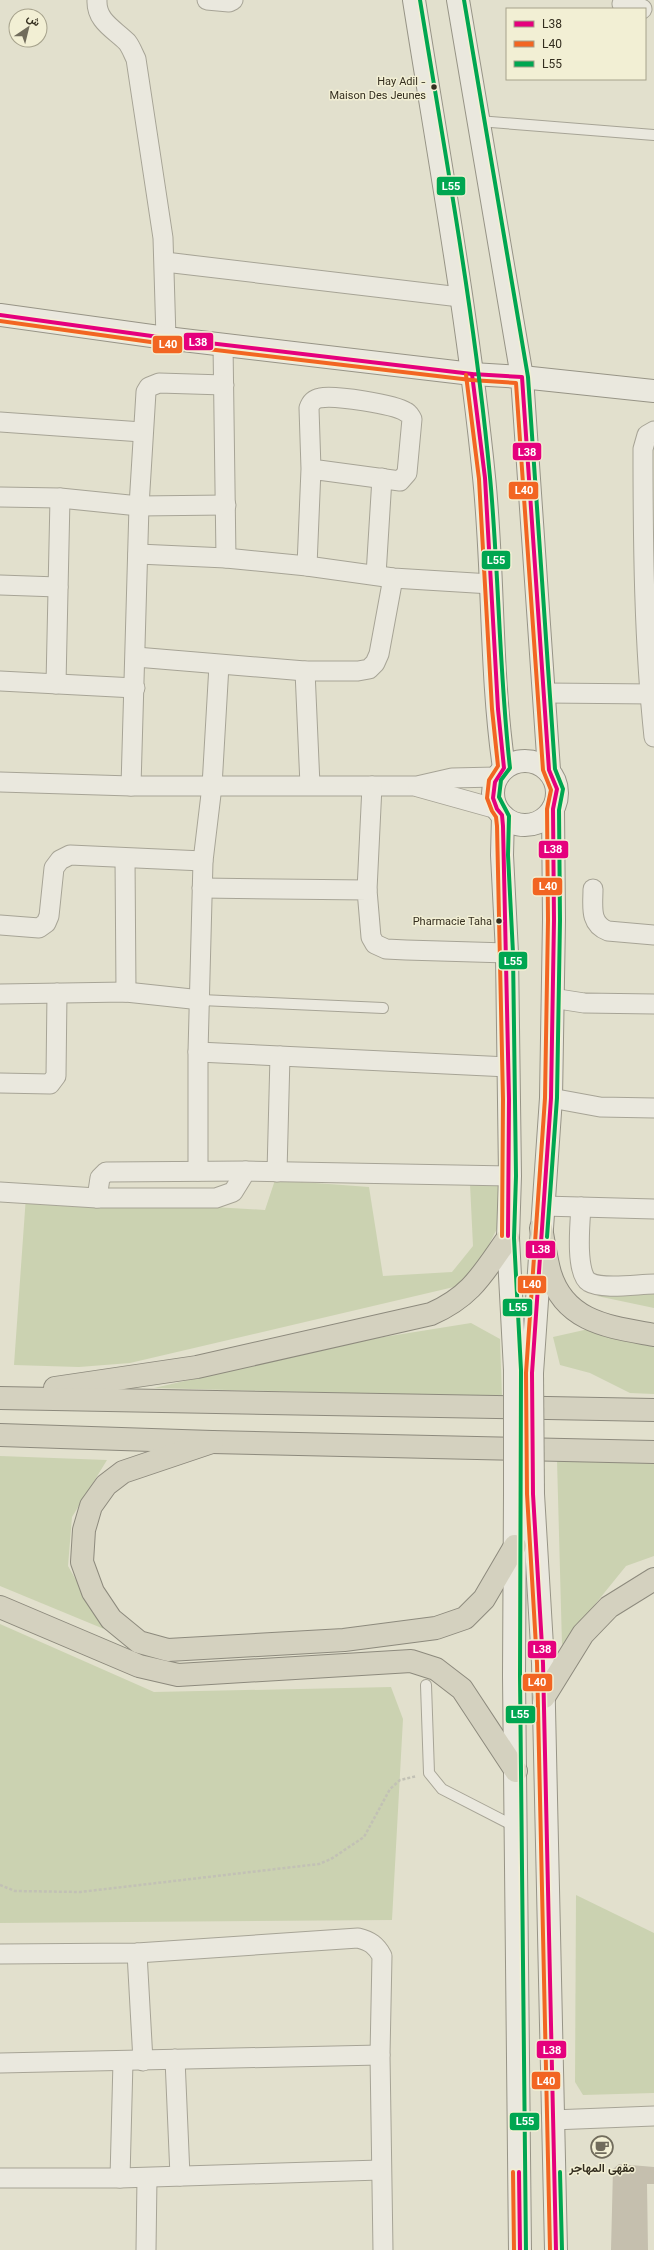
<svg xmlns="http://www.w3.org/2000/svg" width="654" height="2250" font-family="Georgia,Vazirmatn,serif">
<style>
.green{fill:#cbd2b1}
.building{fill:#c5bfae}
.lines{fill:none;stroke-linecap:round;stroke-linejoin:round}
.lane-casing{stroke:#a7a496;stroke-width:12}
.street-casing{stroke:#a7a496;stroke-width:21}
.secondary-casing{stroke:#979486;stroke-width:24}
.highway-casing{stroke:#8d8a7d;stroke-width:24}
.path{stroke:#c2c1b5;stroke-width:2.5;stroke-dasharray:3 2;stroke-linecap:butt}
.lane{stroke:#eae8de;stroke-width:10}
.street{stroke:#eae8de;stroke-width:19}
.secondary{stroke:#eae8de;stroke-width:22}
.highway{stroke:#d4d1bf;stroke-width:22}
.secondary-bridge-casing{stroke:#979486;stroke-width:24;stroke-linecap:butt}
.secondary-bridge{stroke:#eae8de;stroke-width:22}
.bus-1-casing{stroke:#f2efd4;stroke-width:7}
.bus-2-casing{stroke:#f2efd4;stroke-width:7}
.bus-3-casing{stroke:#f2efd4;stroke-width:7}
.bus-1{stroke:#e5007d;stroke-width:4}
.bus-2{stroke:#f26522;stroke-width:4}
.bus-3{stroke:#00a651;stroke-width:4}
.bus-dot{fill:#342e1f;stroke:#f2efd4;stroke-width:1.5}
.labels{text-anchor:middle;stroke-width:3;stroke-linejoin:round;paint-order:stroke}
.bus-label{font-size:11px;fill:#342e1f;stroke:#f2efd4;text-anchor:end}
.poi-label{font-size:12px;font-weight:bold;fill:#342e1f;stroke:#f2efd4}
.line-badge{stroke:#f2efd4;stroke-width:1.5}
.badge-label{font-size:11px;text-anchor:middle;font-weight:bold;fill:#fff}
</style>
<rect width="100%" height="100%" fill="#e2e0cd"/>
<g class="green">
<polygon points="275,1180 369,1187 383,1276 452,1272 473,1246 470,1184 502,1185 502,1219 478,1266 458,1286 130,1363 79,1367 14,1365 26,1196 265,1210"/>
<polygon points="618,1288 654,1289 654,1308 597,1296"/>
<polygon points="471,1323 500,1339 502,1397 154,1388 365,1340"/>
<polygon points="593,1328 654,1341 654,1394 630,1393 590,1373 560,1365 553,1337"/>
<polygon points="0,1456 107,1460 72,1517 68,1566 104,1629 0,1586"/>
<polygon points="557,1460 654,1462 654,1556 626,1566 562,1645"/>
<polygon points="0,1624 154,1692 391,1687 403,1719 392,1920 0,1923"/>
<polygon points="576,1895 654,1933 654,2093 583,2095 575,2082"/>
</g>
<polygon class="building" points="619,2164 654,2167 654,2184 647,2184 648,2250 611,2250 613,2169"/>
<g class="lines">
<g class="lane-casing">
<g id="lane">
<polyline points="478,121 654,135"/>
<polyline points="201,1000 383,1008"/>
<polyline points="426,1685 429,1773 442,1789 516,1827"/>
</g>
</g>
<g class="street-casing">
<g id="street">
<path d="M97 0C96 21 114 29 127 42 131 47 133 53 136 59L163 238 166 338"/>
<polyline points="207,0 229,2 233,0"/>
<polyline points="622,4 642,9"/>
<polyline points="165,262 460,297"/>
<polyline points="223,344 226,558"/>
<polyline points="0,422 142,432"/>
<path d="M654 431 647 435 643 449C643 545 644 642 654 737"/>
<polyline points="0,497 60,498 139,506 226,505"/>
<polyline points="138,554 226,558 307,566 393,578 491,584"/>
<path d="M307 566 311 469 309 408C311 402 314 399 320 398 334 395 394 404 406 412 409 413 410 416 412 419L407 473 400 481 311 469"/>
<polyline points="376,575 382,478"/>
<polyline points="0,585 58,587"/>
<polyline points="136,657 305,671 358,671 369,669 375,663 379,654 393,578"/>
<polyline points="305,671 310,785"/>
<polyline points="0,681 135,688"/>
<polyline points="56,684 60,498"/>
<polyline points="545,693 654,694"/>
<polyline points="0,782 131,786 417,786 452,778 496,777"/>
<polyline points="131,786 139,506 146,392 149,387 159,383 224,385"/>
<polyline points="418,787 497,809"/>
<polyline points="125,858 126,992"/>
<polyline points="202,888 367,890 371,937 375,944 386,949 406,950 507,953"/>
<path d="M593 889C593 906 589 924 608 931L654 935"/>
<polyline points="367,890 372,786"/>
<polyline points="0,925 39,928 46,923 49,916 54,868 60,860 70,855 203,861"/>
<polyline points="0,994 126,992 201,1000"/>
<polyline points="552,998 584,1003 654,1004"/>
<polyline points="198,1052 508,1067"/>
<polyline points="0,1083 50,1084 56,1076 57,993"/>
<polyline points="551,1098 600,1107 654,1108"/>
<polyline points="198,1171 198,1052 203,861 212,786 219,665"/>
<polyline points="277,1172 280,1056"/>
<polyline points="0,1192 97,1198 216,1198 233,1192 246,1171 510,1176"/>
<polyline points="97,1198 100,1178 106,1172 246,1171"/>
<polyline points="543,1206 654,1209"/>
<path d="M581 1207C580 1222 575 1274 589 1282 602 1290 638 1284 654 1284"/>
<polyline points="137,1953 143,2061"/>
<path d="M0 1954 137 1953 358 1938C370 1941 376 1945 382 1956L380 2055 383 2250"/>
<polyline points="175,2059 180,2176"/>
<polyline points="0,2063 380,2055"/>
<polyline points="552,2120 654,2116"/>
<polyline points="0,2178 120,2178 380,2170"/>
<polyline points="120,2178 123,2061"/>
<polyline points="146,2250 147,2178"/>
</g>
</g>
<g class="secondary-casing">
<g id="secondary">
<path d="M414 0C439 158 468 317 484 477 494 573 490 671 504 768"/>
<polyline points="458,0 522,377 549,770"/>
<polyline points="0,315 166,338 472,374 522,377 654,391"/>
<circle cx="525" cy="793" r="32"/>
<polyline points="503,816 502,855 507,953 510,1176 508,1238 515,1370"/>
<polyline points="532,1373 551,1098 554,920 553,809"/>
<polyline points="515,1494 514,1676 520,2250"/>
<polyline points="533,1494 543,1663 556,2250"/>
</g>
</g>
<g class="highway-casing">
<g id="highway">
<path d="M541 1228C544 1243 546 1259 550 1273 565 1323 611 1327 654 1335"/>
<path d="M55 1388 197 1367 431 1314C472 1296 483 1273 508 1238"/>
<polyline points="0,1398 654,1410"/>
<polyline points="0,1435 212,1442 654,1452"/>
<polyline points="212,1442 123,1472 106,1485 91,1506 84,1530 82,1562 93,1592 111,1619 139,1642 168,1650 344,1640 436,1628 465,1618 484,1599 515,1546"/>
<polyline points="0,1607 139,1666 178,1675 411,1661 436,1669 462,1689 516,1771"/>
<polyline points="544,1697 583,1634 609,1607 654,1579"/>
</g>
</g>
<polyline class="path" points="0,1885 15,1891 80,1892 319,1864 331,1859 364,1837 390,1789 400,1780 417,1776"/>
<use href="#lane" class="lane"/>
<use href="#street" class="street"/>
<use href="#secondary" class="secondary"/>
<use href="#highway" class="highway"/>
<g class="secondary-bridge-casing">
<g id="secondary-bridge">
<polyline points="532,1373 533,1494"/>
<polyline points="515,1494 515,1370"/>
</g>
</g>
<use href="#secondary-bridge" class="secondary-bridge"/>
<g class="bus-1-casing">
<g id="bus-1">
<polyline points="0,315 166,338 472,374 522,377 549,770 557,789 553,809 554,920 551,1098 532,1373 533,1494 543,1663 556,2250"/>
<polyline points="472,374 485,478 498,709 504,768 495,782 493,798 497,809 502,815 503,826 509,1099 508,1236"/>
<polyline points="519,2172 520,2250"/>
</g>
</g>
<g class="bus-2-casing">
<g id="bus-2">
<polyline points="0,321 165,344 471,380 516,383 543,770 551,790 547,809 548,920 545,1098 526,1373 527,1494 537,1663 550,2250"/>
<polyline points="466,375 479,479 492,709 498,766 489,780 487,798 492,811 496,817 497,826 503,1099 502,1236"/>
<polyline points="513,2172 514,2250"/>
</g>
</g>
<g class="bus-3-casing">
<g id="bus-3">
<path d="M420 0C446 159 475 317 490 477 499 574 499 671 510 768L501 780 499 797 509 816 508 855 513 953 516 1176 514 1238 521 1370 520 1676 526 2250"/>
<polyline points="464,0 528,377 555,769 563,789 559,810 560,920 557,1098 547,1237"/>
<polyline points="560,2172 562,2250"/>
</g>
</g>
<use href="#bus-1" class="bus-1"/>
<use href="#bus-2" class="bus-2"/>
<use href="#bus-3" class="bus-3"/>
</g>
<defs>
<g id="cafe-ring" transform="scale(1.15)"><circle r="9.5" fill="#f2efd4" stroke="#716c5c" stroke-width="1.5"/><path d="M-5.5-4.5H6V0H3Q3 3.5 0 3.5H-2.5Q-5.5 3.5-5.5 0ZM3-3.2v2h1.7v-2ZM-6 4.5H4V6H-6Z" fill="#716c5c"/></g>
</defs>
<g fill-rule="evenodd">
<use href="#cafe-ring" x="602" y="2147"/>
</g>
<g class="bus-dot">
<circle cx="434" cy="87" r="3.5"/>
<circle cx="499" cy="921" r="3.5"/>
</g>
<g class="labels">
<g class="bus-label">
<text x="426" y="85">Hay Adil -<tspan x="426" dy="14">Maison Des Jeunes</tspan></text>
<text x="492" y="925">Pharmacie Taha</text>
</g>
<g class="poi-label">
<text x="602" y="2172">مقهى المهاجر</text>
</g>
</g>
<g class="line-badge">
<rect x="436" y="176" width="30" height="20" rx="4" fill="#00a651"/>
<rect x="183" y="332" width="31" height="19" rx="4" fill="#e5007d"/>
<rect x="152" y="335" width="31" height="19" rx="4" fill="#f26522"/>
<rect x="512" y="442" width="30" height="19" rx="4" fill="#e5007d"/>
<rect x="508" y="481" width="31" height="19" rx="4" fill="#f26522"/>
<rect x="481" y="550" width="30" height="20" rx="4" fill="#00a651"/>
<rect x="538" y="840" width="31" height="19" rx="4" fill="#e5007d"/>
<rect x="532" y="877" width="31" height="19" rx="4" fill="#f26522"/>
<rect x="498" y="951" width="30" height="19" rx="4" fill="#00a651"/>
<rect x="525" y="1240" width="31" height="19" rx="4" fill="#e5007d"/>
<rect x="517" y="1275" width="30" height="19" rx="4" fill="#f26522"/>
<rect x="502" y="1298" width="31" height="19" rx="4" fill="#00a651"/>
<rect x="527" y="1640" width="30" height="19" rx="4" fill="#e5007d"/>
<rect x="522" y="1673" width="31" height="19" rx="4" fill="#f26522"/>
<rect x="505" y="1705" width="31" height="19" rx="4" fill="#00a651"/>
<rect x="536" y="2040" width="31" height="19" rx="4" fill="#e5007d"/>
<rect x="531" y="2071" width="30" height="19" rx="4" fill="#f26522"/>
<rect x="509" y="2112" width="31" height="19" rx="4" fill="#00a651"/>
</g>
<g class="badge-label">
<text x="451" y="190">L55</text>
<text x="198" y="346">L38</text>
<text x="168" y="348">L40</text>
<text x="527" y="456">L38</text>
<text x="524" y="494">L40</text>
<text x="496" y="564">L55</text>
<text x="553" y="853">L38</text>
<text x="548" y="890">L40</text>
<text x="513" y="965">L55</text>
<text x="541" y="1253">L38</text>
<text x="532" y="1288">L40</text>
<text x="518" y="1311">L55</text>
<text x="542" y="1653">L38</text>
<text x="537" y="1686">L40</text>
<text x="520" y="1718">L55</text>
<text x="552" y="2054">L38</text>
<text x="546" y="2085">L40</text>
<text x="525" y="2125">L55</text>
</g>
<rect x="506" y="8" width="140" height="72" fill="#f2efd4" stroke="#a6a28c"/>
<rect x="514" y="21" width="20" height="6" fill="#e5007d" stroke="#a6a28c"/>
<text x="542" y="28" font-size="12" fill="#342e1f">L38</text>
<rect x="514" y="41" width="20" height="6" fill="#f26522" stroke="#a6a28c"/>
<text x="542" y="48" font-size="12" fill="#342e1f">L40</text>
<rect x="514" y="61" width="20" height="6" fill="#00a651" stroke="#a6a28c"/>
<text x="542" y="68" font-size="12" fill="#342e1f">L55</text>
<g transform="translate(28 28) rotate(35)"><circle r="19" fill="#f2efd4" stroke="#a6a28c"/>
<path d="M0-3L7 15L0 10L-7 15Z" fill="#716c5c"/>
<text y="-6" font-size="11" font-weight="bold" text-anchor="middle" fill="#342e1f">ش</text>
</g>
</svg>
